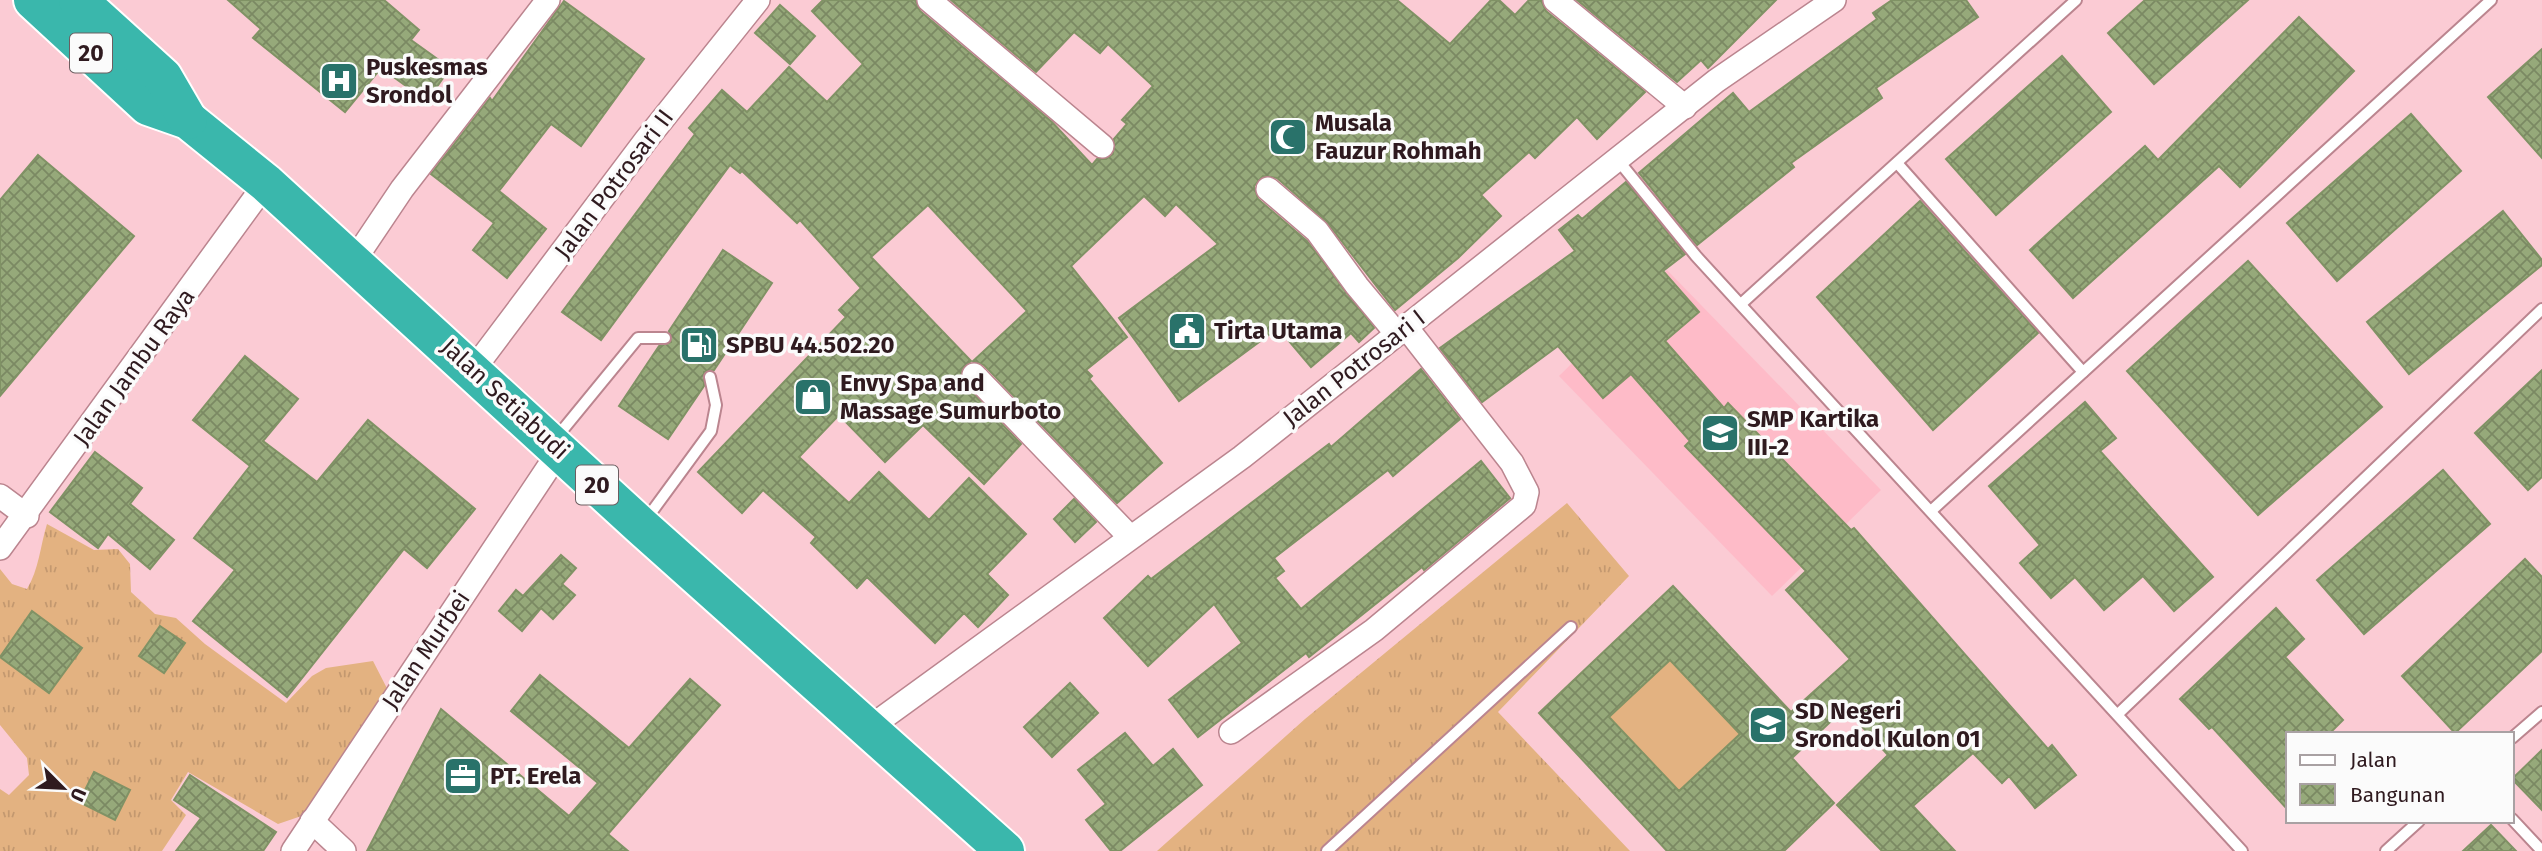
<svg xmlns="http://www.w3.org/2000/svg" width="2542" height="851" font-family="'Fira Sans',sans-serif">
<style>
.built{fill:#febbc8}
.grass{fill:url(#grass-tufts)}
.pitch{fill:#e3b281}
.building{fill:url(#building-cross-hatch);stroke:#809265;stroke-width:2;fill-rule:evenodd}
.lines{fill:none;stroke-linecap:round;stroke-linejoin:round}
.lane-casing{stroke:#bb858f;stroke-width:14}
.street-casing{stroke:#bb858f;stroke-width:26}
.highway-casing{stroke:#fff;stroke-width:42}
.lane{stroke:#fff;stroke-width:10}
.street{stroke:#fff;stroke-width:23}
.highway{stroke:#3ab7ac;stroke-width:38}
.labels{text-anchor:middle;stroke-width:7;stroke-linejoin:round;paint-order:stroke}
.shield{fill:#fbfbfb;stroke:#6c5e61;stroke-width:2}
.shield-label{font-size:23px;font-weight:bold;fill:#2f1a1f}
.poi-label{font-size:24px;font-weight:bold;fill:#2f1a1f;stroke:#fbfbfb;text-anchor:start}
.street-label{font-size:24px;fill:#2f1a1f;stroke:#fbfbfb}
</style>
<defs>
<pattern id="grass-tufts" width="24" height="20" patternUnits="userSpaceOnUse" patternTransform="scale(1.75)"><rect width="24" height="20" fill="#e3b281"/><path d="M3 7l-1-3M5 7V3M7 7l1-3M15 17l-1-3M17 17v-4M19 17l1-3" fill="none" stroke="#c3986f"/></pattern>
<pattern id="building-cross-hatch" width="8" height="8" patternUnits="userSpaceOnUse" patternTransform="scale(1.75)"><rect width="8" height="8" fill="#96a97a"/><path d="M0 0l8 8M0 8l8-8" fill="none" stroke="#7b8963"/></pattern>
</defs>
<rect width="100%" height="100%" fill="#fbcbd4"/>
<polygon class="built" points="1667,270 1881,490 1772,596 1559,376"/>
<g class="grass">
<polygon points="1567,503 1629,576 1498,712 1630,851 1157,851 1305,719"/>
<path d="M47 524 94 550 118 549 130 564 131 592 155 614 176 618 205 644 286 703 312 676 326 668 373 661 395 704 322 809 278 824 188 772 171 800 186 815 162 851H0V789L9 795 29 775 27 758 0 725V569L12 584 27 589C39 569 40 547 47 524Z"/>
</g>
<polygon class="pitch" points="1670,660 1740,734 1679,791 1609,717"/>
<g class="building">
<polygon points="228,0 384,0 419,30 411,40 450,68 427,101 381,68 345,112 253,38 261,29"/>
<polygon points="823,0 915,0 920,11 1052,122 1092,165 1097,159 1106,159 1113,154 1114,139 1127,124 1122,120 1153,86 1108,44 1100,53 1074,32 1036,72 951,0 1397,0 1450,44 1491,0 1499,0 1515,15 1529,0 1541,0 1546,11 1645,92 1597,139 1577,117 1535,158 1529,152 1481,195 1501,216 1458,258 1395,310 1326,221 1277,178 1263,176 1254,186 1258,199 1307,241 1374,328 1359,342 1351,333 1311,367 1278,328 1179,401 1119,318 1218,244 1176,204 1165,216 1144,196 1071,266 1127,337 1086,370 1092,376 1089,379 1162,463 1117,503 984,365 973,361 1027,311 928,205 871,257 971,361 961,370 964,384 1021,444 984,484 923,425 885,462 839,415 799,457 849,503 879,472 929,520 969,478 1026,534 987,574 1008,595 978,627 964,613 935,643 867,577 857,588 811,543 816,537 763,490 742,513 698,472 846,317 839,310 861,288 800,220 797,223 742,171 740,173 730,165 601,340 562,312 695,134 689,128 722,90 747,112 789,67 827,102 863,64 812,11"/>
<polygon points="1577,0 1776,0 1708,68 1701,60 1677,82"/>
<polygon points="1892,0 1966,0 1978,17 1876,88 1882,98 1791,163 1794,167 1697,245 1639,173 1733,93 1749,112 1877,19 1873,13"/>
<polygon points="2145,0 2248,0 2154,84 2108,33"/>
<polygon points="564,1 644,59 581,146 551,124 499,191 546,229 507,278 473,250 494,223 431,174 490,98 492,101"/>
<polygon points="780,5 815,36 790,64 755,33"/>
<polygon points="2299,17 2354,71 2240,187 2219,166 2073,298 2030,250 2145,146 2158,160"/>
<polygon points="2542,49 2542,158 2488,97"/>
<polygon points="2062,56 2111,112 1996,215 1946,159"/>
<polygon points="2411,114 2461,171 2337,281 2287,223"/>
<polygon points="38,155 134,236 0,396 0,200"/>
<path d="M1626 182 1685 254 1663 271 1699 312 1665 341 1724 408 1728 403 1851 530 1854 528 2048 749 2052 745 2076 775 2035 808 2009 776 2002 783 1973 753 1913 806 1955 851H1882L1837 805 1888 755 1845 708 1792 758 1834 803 1784 851H1667L1539 713 1673 586 1791 712 1850 659 1786 590 1806 571 1685 446 1690 441 1631 374 1603 398 1558 346 1482 402 1440 348 1575 251 1559 230 1578 215 1582 219ZM1670 660 1740 734 1679 791 1609 717Z"/>
<polygon points="1920,201 2038,333 1933,430 1817,297"/>
<polygon points="2503,211 2542,260 2542,265 2409,374 2367,322"/>
<polygon points="723,250 772,283 714,370 704,372 704,386 668,439 619,406 659,346 671,342 669,331"/>
<polygon points="2248,261 2382,407 2258,515 2127,371"/>
<polygon points="245,356 298,399 263,441 317,482 368,420 475,509 427,568 404,549 287,697 193,621 235,570 194,538 250,466 193,420"/>
<polygon points="1421,369 1460,419 1393,476 1388,470 1274,558 1284,571 1275,578 1301,609 1481,461 1510,498 1424,570 1422,567 1309,657 1306,653 1198,737 1169,700 1242,643 1214,604 1148,666 1104,618 1148,576 1151,579 1329,444 1331,447"/>
<polygon points="2542,370 2542,477 2528,490 2475,433"/>
<polygon points="2085,402 2116,438 2100,451 2213,577 2174,611 2143,576 2104,610 2075,577 2051,598 2020,563 2040,545 1989,486"/>
<polygon points="95,452 142,488 130,504 174,540 150,569 108,534 98,548 50,512"/>
<polygon points="2443,470 2490,524 2364,634 2317,580"/>
<polygon points="1074,499 1096,522 1075,542 1054,519"/>
<polygon points="561,555 576,568 562,584 575,595 553,619 541,608 522,631 499,611 516,590 523,596"/>
<polygon points="2525,559 2542,577 2542,651 2455,733 2402,676"/>
<polygon points="2276,608 2304,639 2285,657 2343,720 2329,734 2288,734 2288,810 2212,727 2209,729 2180,699"/>
<polygon points="32,611 82,648 49,693 0,657"/>
<polygon points="160,626 185,643 164,673 139,656"/>
<polygon points="540,675 629,748 690,679 720,705 608,834 628,851 367,851 441,709 569,816 598,783 511,711"/>
<polygon points="1070,683 1098,713 1052,757 1024,727"/>
<polygon points="1125,733 1153,766 1173,749 1202,785 1120,851 1111,851 1086,820 1106,804 1078,770"/>
<polygon points="2542,750 2542,810 2512,779"/>
<polygon points="94,772 130,790 115,820 79,802"/>
<polygon points="190,775 276,832 263,851 176,851 201,818 174,800"/>
<polygon points="2491,825 2516,851 2463,851"/>
</g>
<g class="lines">
<g class="lane-casing">
<g id="lane">
<polyline points="1617,159 1696,256 2242,851"/>
<polyline points="1897,163 2083,372"/>
<polyline points="1741,304 2076,0"/>
<polyline points="556,438 638,338 665,338"/>
<polyline points="1931,511 2491,0"/>
<polyline points="645,521 711,431 716,405 710,377"/>
<polyline points="2118,714 2542,309"/>
<polyline points="2512,738 2542,712"/>
<polyline points="2512,819 2542,851"/>
<polyline points="1327,851 1571,627"/>
<polyline points="2386,851 2419,821"/>
</g>
</g>
<g class="street-casing">
<g id="street">
<polyline points="929,0 1102,146"/>
<polyline points="1555,0 1685,107"/>
<polyline points="1268,189 1317,231 1357,286 1397,334"/>
<polyline points="353,262 402,189 548,0"/>
<polyline points="473,370 646,140 758,0"/>
<polyline points="974,375 1130,537"/>
<polyline points="0,496 27,516"/>
<polyline points="0,548 266,183"/>
<polyline points="869,728 1242,457 1716,81 1834,0"/>
<polyline points="1231,732 1374,630 1524,505 1527,492 1512,463 1406,327"/>
<polyline points="312,821 344,851"/>
<polyline points="293,851 560,450"/>
</g>
</g>
<g class="highway-casing">
<g id="highway">
<polyline points="33,0 148,106 188,120 266,183 641,526 1005,851"/>
<polyline points="78,0 163,77 188,120"/>
</g>
</g>
<use href="#lane" class="lane"/>
<use href="#street" class="street"/>
<use href="#highway" class="highway"/>
</g>
<defs>
<g id="hospital-square" transform="scale(2.0125)"><rect x="-9" y="-9" width="18" height="18" rx="4" fill="#29726a" stroke="#fbfbfb"/><path d="M-5-5h3v3.5h4V-5h3V5h-3V1.5h-4V5h-3Z" fill="#fff"/></g>
<g id="mosque-square" transform="scale(2.0125)"><rect x="-9" y="-9" width="18" height="18" rx="4" fill="#29726a" stroke="#fbfbfb"/><path d="M3.5-4.9A6 6 0 1 0 3.5 4.9A5 5 0 1 1 3.5-4.9Z" fill="#fff"/></g>
<g id="civic-square" transform="scale(2.0125)"><rect x="-9" y="-9" width="18" height="18" rx="4" fill="#29726a" stroke="#fbfbfb"/><path d="M-.6-6.5H3V-4.5H.6V-3L4-1V1h2V6H-6V1h2V-1L-.6-3ZM-1.2 2.5V6h2.4V2.5Z" fill="#fff"/></g>
<g id="fuel-square" transform="scale(2.0125)"><rect x="-9" y="-9" width="18" height="18" rx="4" fill="#29726a" stroke="#fbfbfb"/><path d="M-5.5-6h7V0h2V4h1.3V-2.5L3-4.5l.8-.8L6-3V5H2.5V1h-1V6h-7ZM-4.2-4.7v3.2H.2V-4.7Z" fill="#fff"/></g>
<g id="shop-square" transform="scale(2.0125)"><rect x="-9" y="-9" width="18" height="18" rx="4" fill="#29726a" stroke="#fbfbfb"/><path d="M-5-2.5h2.3a2.7 3.5 0 0 1 5.4 0H5L5.5 6h-11ZM-1.5-2.5h3a1.5 2.3 0 0 0-3 0Z" fill="#fff"/></g>
<g id="school-square" transform="scale(2.0125)"><rect x="-9" y="-9" width="18" height="18" rx="4" fill="#29726a" stroke="#fbfbfb"/><path d="M0-5L7-2L0 1L-7-2ZM-4 1L0 2.5L4 1V4Q0 6-4 4Z" fill="#fff"/></g>
<g id="office-square" transform="scale(2.0125)"><rect x="-9" y="-9" width="18" height="18" rx="4" fill="#29726a" stroke="#fbfbfb"/><path d="M-6-3h4V-5.5h4V-3h4V5H-6ZM-1-4.5V-3h2v-1.5ZM-6 0V1H6V0Z" fill="#fff"/></g>
</defs>
<g fill-rule="evenodd">
<use href="#hospital-square" x="339" y="81"/>
<use href="#mosque-square" x="1288" y="137"/>
<use href="#civic-square" x="1187" y="331"/>
<use href="#fuel-square" x="699" y="345"/>
<use href="#shop-square" x="813" y="397"/>
<use href="#school-square" x="1720" y="433"/>
<use href="#school-square" x="1768" y="725"/>
<use href="#office-square" x="463" y="776"/>
</g>
<g class="labels">
<g class="shield">
<rect x="70" y="33.5" width="42" height="39" rx="5"/>
<rect x="576" y="465.5" width="42" height="39" rx="5"/>
</g>
<g class="shield-label">
<text x="91" y="61">20</text>
<text x="597" y="493">20</text>
</g>
<g class="poi-label">
<text x="366" y="75">Puskesmas<tspan x="366" dy="28">Srondol</tspan></text>
<text x="1315" y="131">Musala<tspan x="1315" dy="28">Fauzur Rohmah</tspan></text>
<text x="1214" y="339">Tirta Utama</text>
<text x="726" y="353">SPBU 44.502.20</text>
<text x="840" y="391">Envy Spa and<tspan x="840" dy="28">Massage Sumurboto</tspan></text>
<text x="1747" y="427">SMP Kartika<tspan x="1747" dy="28">III-2</tspan></text>
<text x="1795" y="719">SD Negeri<tspan x="1795" dy="28">Srondol Kulon 01</tspan></text>
<text x="490" y="784">PT. Erela</text>
</g>
<g class="street-label">
<text transform="translate(614 184) rotate(-53)" y="8">Jalan Potrosari II</text>
<text transform="translate(134 367) rotate(-54)" y="8">Jalan Jambu Raya</text>
<text transform="translate(1354 368) rotate(-38)" y="8">Jalan Potrosari I</text>
<text transform="translate(505 399) rotate(43)" y="8">Jalan Setiabudi</text>
<text transform="translate(426 650) rotate(-56)" y="8">Jalan Murbei</text>
</g>
</g>
<rect x="2286" y="732" width="228" height="91" fill="#fbfbfb" stroke="#a9a1a3" stroke-width="2"/>
<rect x="2300" y="755" width="35" height="10" fill="#ffffff" stroke="#a9a1a3" stroke-width="2"/>
<text x="2350" y="767" font-size="21" fill="#2f1a1f">Jalan</text>
<rect x="2300" y="784" width="35" height="21" fill="url(#building-cross-hatch)" stroke="#a9a1a3" stroke-width="2"/>
<text x="2350" y="802" font-size="21" fill="#2f1a1f">Bangunan</text>
<g transform="translate(63 788) rotate(114)" stroke="#fbfbfb" stroke-width="5" paint-order="stroke">
<path d="M0-5L12 26L0 18L-12 26Z" fill="#2f1a1f"/>
<text y="-10" font-size="19" font-weight="bold" text-anchor="middle" fill="#2f1a1f">U</text>
</g>
</svg>
